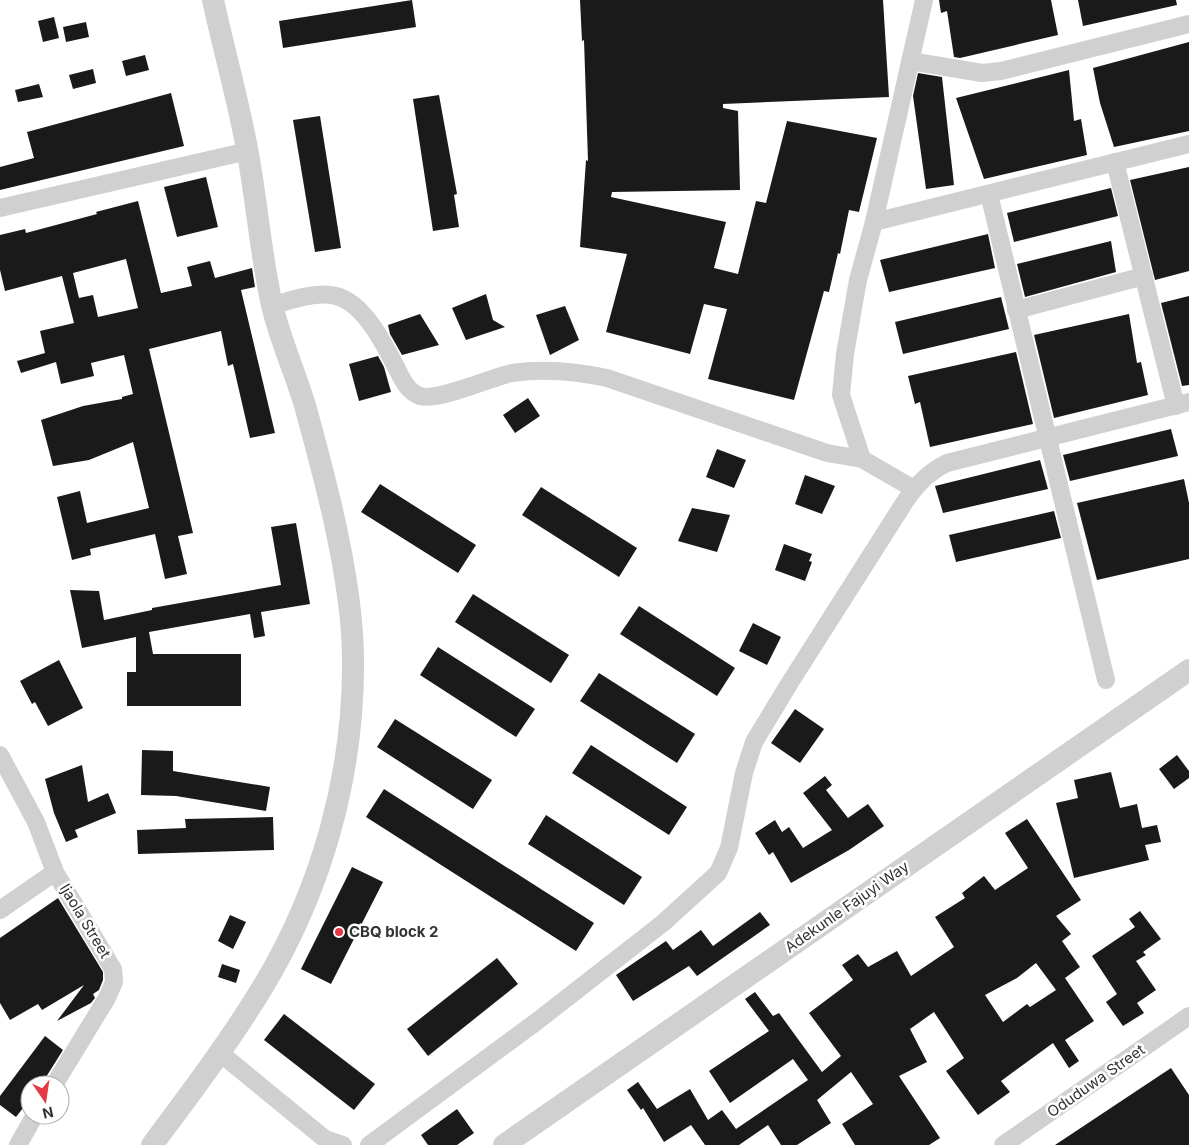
<svg xmlns="http://www.w3.org/2000/svg" width="1189" height="1145" font-family="Inter,sans-serif">
<style>
.building{fill:#1a1a1a;fill-rule:evenodd}
.lines{fill:none;stroke-linecap:round;stroke-linejoin:round}
.minor{stroke:#d0d0d0;stroke-width:18}
.tertiary{stroke:#d0d0d0;stroke-width:22}
.poi-dot{fill:#e63946;stroke:#fff;stroke-width:2}
.labels{text-anchor:middle;stroke-width:5;stroke-linejoin:round;paint-order:stroke}
.street-label{font-size:15px;fill:#333;stroke:#fff}
.poi-label{font-size:15px;font-weight:bold;fill:#333;stroke:#fff;text-anchor:start}
</style>
<rect width="100%" height="100%" fill="#fff"/>
<g class="building">
<polygon points="412,0 416,27 283,48 279,21"/>
<polygon points="580,0 883,0 889,97 723,104 723,108 738,111 740,190 612,192 611,197 726,222 714,268 738,274 756,201 766,203 787,121 877,138 859,212 849,210 840,254 838,253 829,292 824,291 794,400 708,379 727,309 704,304 690,354 606,332 627,254 580,247 586,160 588,161 584,40 582,41"/>
<polygon points="939,0 1051,0 1058,35 960,58 954,57 947,11 941,13"/>
<polygon points="1078,0 1176,0 1177,5 1083,26"/>
<polygon points="54,17 59,38 43,42 38,21"/>
<polygon points="86,22 89,37 66,42 63,27"/>
<polygon points="1189,42 1189,131 1114,147 1100,103 1093,68"/>
<polygon points="145,55 149,70 126,76 122,61"/>
<polygon points="93,69 96,83 73,89 69,75"/>
<polygon points="1069,70 1074,121 1081,119 1087,155 984,179 956,98"/>
<polygon points="918,73 942,77 954,185 926,189 913,96"/>
<polygon points="39,84 43,97 18,102 15,90"/>
<polygon points="171,93 184,146 0,190 0,167 34,158 27,132"/>
<polygon points="439,95 457,194 454,195 459,227 433,231 413,99"/>
<polygon points="320,116 341,248 315,252 293,120"/>
<polygon points="1189,167 1189,271 1155,280 1130,180"/>
<polygon points="206,177 218,227 177,237 164,187"/>
<polygon points="1111,188 1118,216 1014,242 1007,213"/>
<path d="M138 201 161 293 192 286 187 267 210 261 215 278 252 268 255 287 241 290 275 433 250 438 233 364 228 366 221 331 149 349 193 533 178 536 187 574 165 579 155 534 90 549 91 555 72 560 57 497 80 491 87 523 149 508 133 442 89 460 53 466 41 420 83 406 122 399V397L133 394 124 355 91 363 94 376 61 384 56 362 21 373 17 361 45 353 40 331 74 323 62 276 5 291 0 270V235L25 229 26 233 97 214 96 212ZM126 259 138 308 98 317 93 295 79 298 73 273Z"/>
<polygon points="988,234 995,268 889,292 880,260"/>
<polygon points="1111,241 1116,272 1025,297 1017,264"/>
<polygon points="486,294 493,320 505,327 466,340 452,308"/>
<polygon points="1189,296 1189,385 1182,386 1161,303"/>
<polygon points="1001,297 1009,329 903,354 895,322"/>
<polygon points="565,306 579,340 550,355 536,315"/>
<polygon points="420,314 439,345 402,355 390,334 388,325"/>
<polygon points="1129,314 1137,363 1141,362 1148,395 1054,418 1034,335"/>
<polygon points="1016,352 1033,424 930,447 920,402 915,404 908,376"/>
<polygon points="378,356 384,367 391,392 359,401 349,364"/>
<polygon points="528,398 540,416 515,433 503,415"/>
<polygon points="1171,429 1178,456 1070,481 1063,455"/>
<polygon points="717,449 746,460 734,488 706,477"/>
<polygon points="1040,460 1048,489 943,513 935,486"/>
<polygon points="805,475 835,486 822,514 795,504"/>
<polygon points="1184,479 1189,503 1189,559 1097,580 1077,503"/>
<polygon points="380,484 476,545 458,573 361,512"/>
<polygon points="541,487 637,548 619,577 522,515"/>
<polygon points="692,508 730,515 717,552 678,541"/>
<polygon points="1054,511 1061,538 956,562 949,535"/>
<polygon points="296,523 310,604 261,612 265,636 254,638 250,614 149,632 153,654 241,654 241,706 127,706 127,672 136,672 136,637 82,648 70,590 99,591 104,620 152,610 152,608 281,585 271,527"/>
<polygon points="784,544 812,554 809,561 812,562 805,581 775,570"/>
<polygon points="473,594 569,655 551,683 455,622"/>
<polygon points="639,606 735,668 717,696 620,634"/>
<polygon points="753,623 781,637 767,665 739,651"/>
<polygon points="438,647 535,709 516,737 420,675"/>
<polygon points="59,660 83,708 48,726 35,702 32,704 20,681"/>
<polygon points="599,673 695,734 677,763 580,701"/>
<polygon points="795,709 824,729 800,763 771,743"/>
<polygon points="395,719 492,780 473,809 377,747"/>
<polygon points="591,745 687,807 669,835 572,773"/>
<polygon points="142,750 173,751 173,771 270,787 266,811 176,796 141,795"/>
<polygon points="1177,755 1189,771 1189,778 1174,789 1159,769"/>
<polygon points="82,765 88,802 108,793 116,813 75,830 78,837 66,842 54,813 45,779"/>
<polygon points="1111,772 1120,808 1137,804 1142,828 1157,825 1161,842 1145,845 1149,860 1074,878 1056,803 1078,798 1074,780"/>
<polygon points="825,776 832,785 826,790 848,818 868,804 884,826 849,850 791,883 773,852 769,855 755,833 775,820 782,832 789,827 803,848 832,830 803,793"/>
<polygon points="384,789 594,923 576,951 366,817"/>
<polygon points="546,815 642,877 624,905 528,844"/>
<polygon points="273,817 274,850 138,854 137,830 186,828 185,819"/>
<path d="M1027 819 1081 900 1056 916 1071 934 1062 941 1080 967 1065 978 1094 1021 1065 1040 1079 1061 1069 1068 1053 1043 1001 1081 1010 1092 978 1115 946 1071 964 1058 934 1012 910 1029 927 1062 899 1076 940 1138 929 1145H855L842 1124 873 1104 851 1072 817 1100 831 1123 797 1145H781L768 1125 739 1145H705L691 1125 664 1142 643 1108 641 1110 627 1090 638 1082 657 1109 690 1089 708 1120 722 1110 736 1129 808 1080 793 1059 730 1103 709 1071 769 1031 745 999 755 992 773 1016 779 1013 822 1072 841 1056 809 1013 853 980 842 965 858 954 868 967 897 951 911 976 954 947 935 917 965 898 962 893 984 876 995 890 1028 868 1005 833ZM1036 963 1056 990 1030 1007 1027 1004 1003 1022 985 995 1017 978Z"/>
<polygon points="352,867 383,882 331,984 301,969"/>
<polygon points="58,898 103,972 103,980 99,990 93,994 95,998 91,1003 57,1021 84,985 42,1010 38,1004 10,1020 0,1003 0,938"/>
<polygon points="1140,911 1161,939 1143,952 1146,955 1136,961 1156,990 1137,1003 1144,1013 1123,1026 1106,1002 1117,994 1092,956 1135,927 1129,919"/>
<polygon points="760,912 770,925 697,976 689,966 633,1001 616,975 666,941 673,950 701,930 713,946"/>
<polygon points="230,915 246,922 233,949 218,941"/>
<polygon points="497,958 518,984 428,1056 407,1029"/>
<polygon points="222,964 240,970 236,983 218,977"/>
<polygon points="284,1014 375,1084 354,1110 264,1040"/>
<polygon points="45,1036 63,1050 41,1085 30,1085 30,1099 16,1117 0,1105 0,1096"/>
<polygon points="1171,1068 1189,1095 1189,1145 1055,1145"/>
<polygon points="457,1109 474,1133 457,1145 428,1145 421,1135"/>
</g>
<g class="lines">
<g class="minor">
<polyline points="910,61 982,73 1001,71 1189,24"/>
<polyline points="1115,162 1176,406"/>
<polyline points="989,194 1106,680"/>
<polyline points="0,208 248,151"/>
<polyline points="874,222 1189,144"/>
<path d="M272 306C290 300 317 291 336 296 364 303 384 344 396 367 402 379 407 391 420 396 437 402 492 377 512 373 545 368 575 371 607 378L827 453 862 459"/>
<polyline points="1016,310 1144,276"/>
<polyline points="914,489 862,459 841,395 845,354 858,280 874,222 924,0"/>
<polyline points="0,755 36,822 55,872 113,969 114,982 107,998 54,1085"/>
<polyline points="0,910 55,872"/>
<polyline points="220,1053 325,1139 343,1145"/>
<polyline points="18,1145 35,1115"/>
<path d="M369 1145 536 1022 663 923 718 873 729 848 744 773 754 742 789 684 906 500C918 483 929 472 947 463L1189 402"/>
<polyline points="1003,1145 1189,1016"/>
</g>
<g class="tertiary">
<path d="M152 1145C191 1093 230 1041 264 985 322 888 354 774 353 660 353 610 343 558 332 510 324 476 315 442 306 409 296 374 280 340 272 305 261 256 257 204 248 154 239 103 224 51 213 0"/>
<polyline points="504,1145 1189,670"/>
</g>
</g>
<circle class="poi-dot" cx="339" cy="932" r="5"/>
<g class="labels">
<g class="street-label">
<text transform="translate(847 907) rotate(-35)" y="5">Adekunle Fajuyi Way</text>
<text transform="translate(85 921) rotate(59)" y="5">Ijaola Street</text>
<text transform="translate(1096 1081) rotate(-35)" y="5">Oduduwa Street</text>
</g>
<g class="poi-label">
<text x="349" y="937">CBQ block 2</text>
</g>
</g>
<g transform="translate(45 1100) rotate(167)"><circle r="24" fill="#ffffff" stroke="#adadad"/>
<path d="M0-4L9 19L0 12L-9 19Z" fill="#e63946"/>
<text y="-8" font-size="14" font-weight="bold" text-anchor="middle" fill="#333333">N</text>
</g>
</svg>
